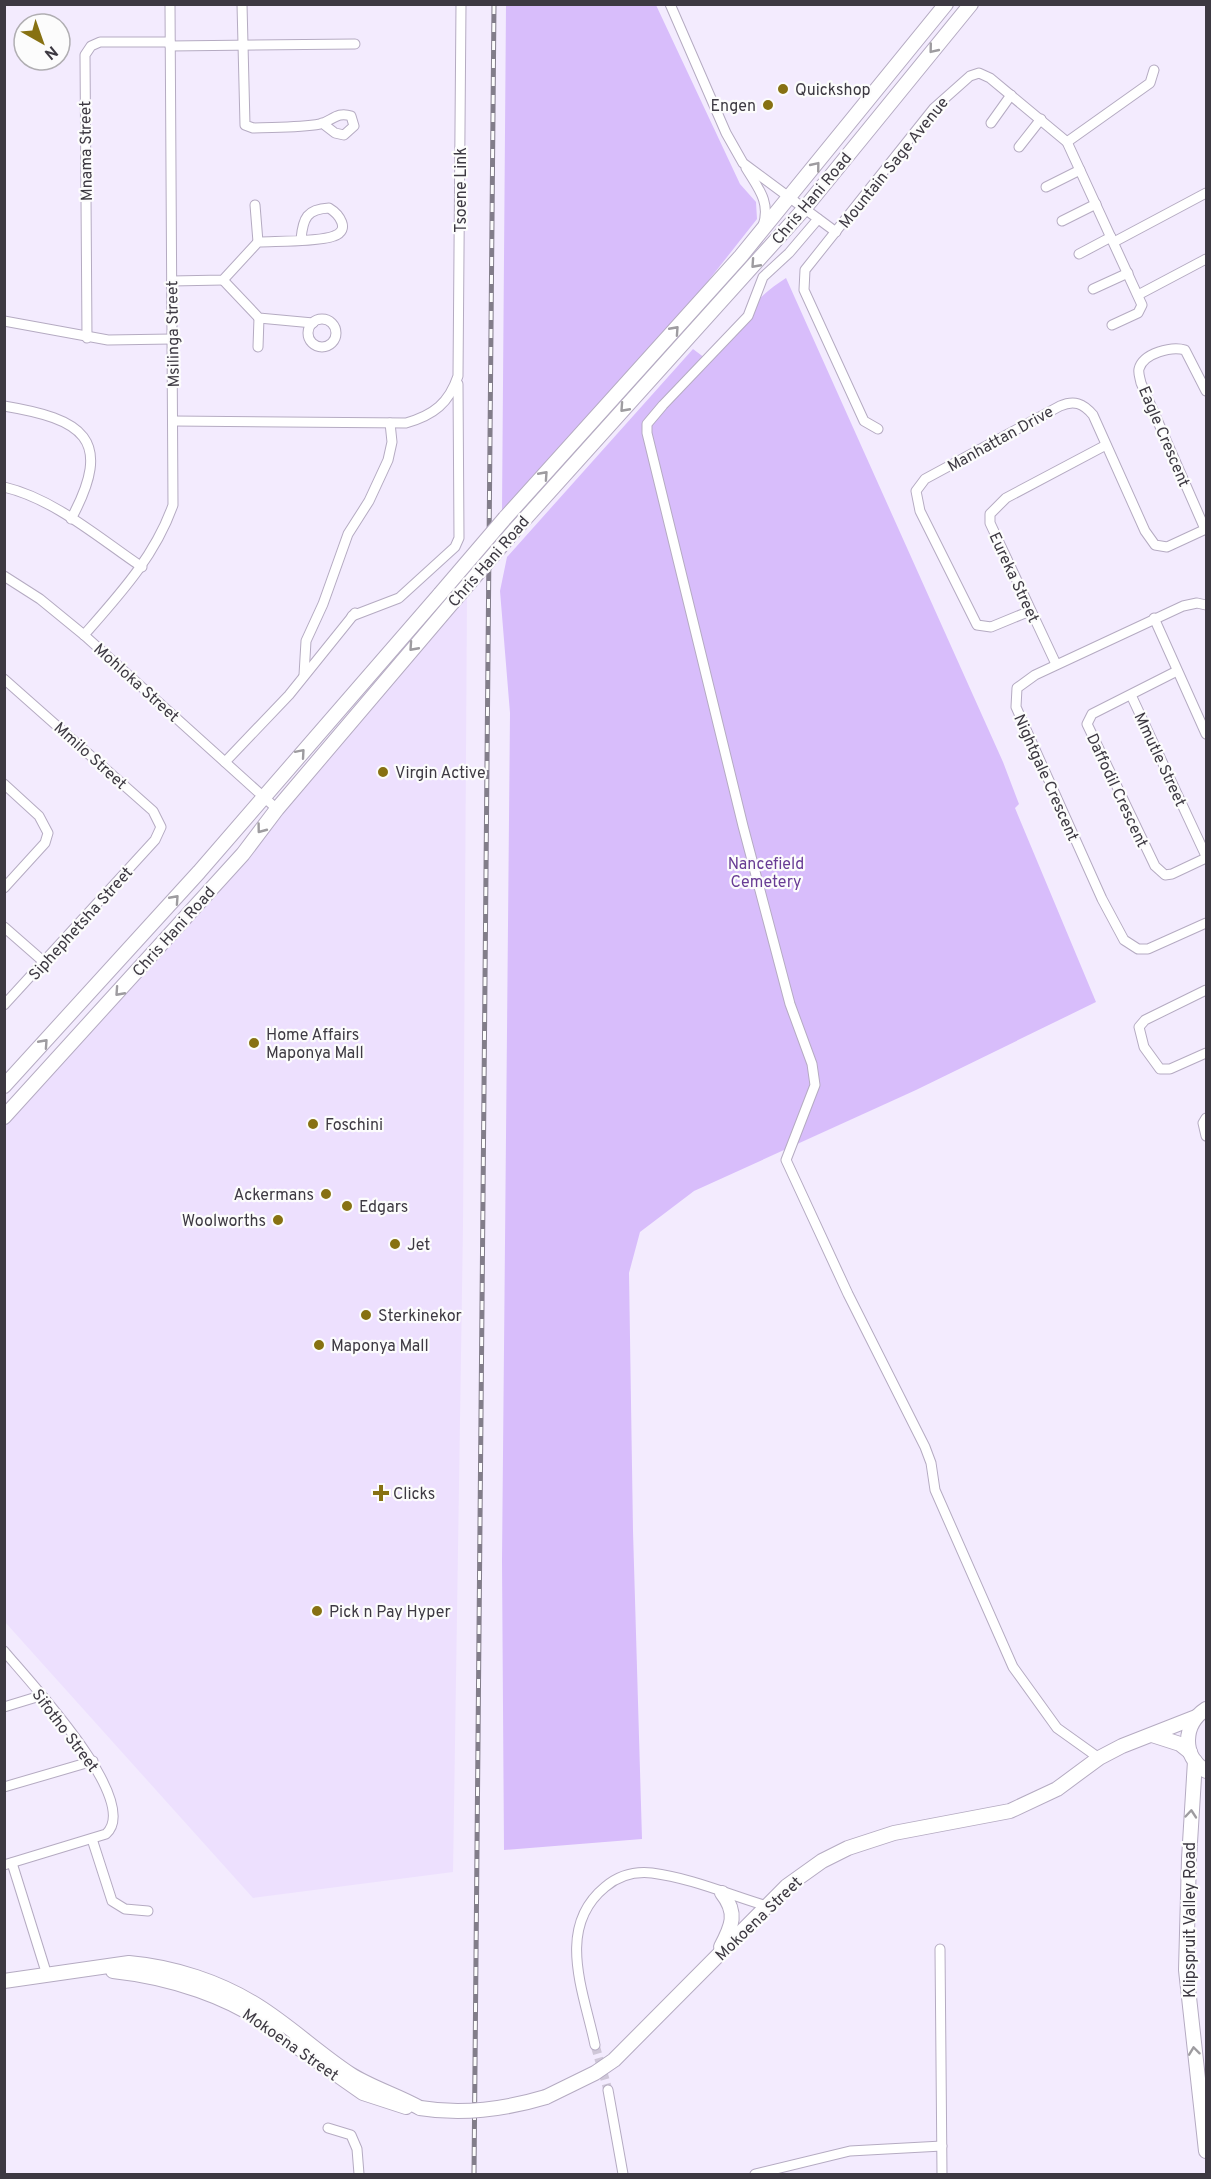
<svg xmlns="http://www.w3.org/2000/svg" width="1211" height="2179" font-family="Overpass,sans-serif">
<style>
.built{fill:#ede0fe}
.green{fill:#d8bdfb}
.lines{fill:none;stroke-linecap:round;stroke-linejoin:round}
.minor-tunnel{stroke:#cfc7d8;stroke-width:9;stroke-dasharray:9 4.5;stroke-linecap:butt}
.minor-casing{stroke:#b5abc2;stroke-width:11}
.secondary-casing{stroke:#b5abc2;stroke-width:16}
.minor{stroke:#fff;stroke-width:9}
.secondary{stroke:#fff;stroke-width:14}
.rail-casing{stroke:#827d8a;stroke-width:5}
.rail{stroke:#fcfcfc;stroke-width:3;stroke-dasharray:9;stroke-linecap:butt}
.secondary-bridge-casing{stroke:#b5abc2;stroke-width:16;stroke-linecap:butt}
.secondary-bridge{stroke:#fff;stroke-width:14}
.oneway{stroke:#9e9ca0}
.poi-dot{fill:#877112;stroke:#fcfcfc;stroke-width:2}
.labels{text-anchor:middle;stroke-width:4.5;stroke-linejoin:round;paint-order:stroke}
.poi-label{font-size:16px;fill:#3d3942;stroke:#fcfcfc;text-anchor:start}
.street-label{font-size:16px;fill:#3d3942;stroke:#fcfcfc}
.park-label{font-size:16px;fill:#683c94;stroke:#fcfcfc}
</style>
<rect width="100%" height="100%" fill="#f3ebfe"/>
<polygon class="built" points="467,592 463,1224 453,1872 253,1898 5,1622 5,1120"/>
<g class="green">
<polygon points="506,5 656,5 740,184 756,202 757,219 701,290 502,511"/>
<path d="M786 278 1003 762 1019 804 1015 808 1096 1002 916 1090 694 1191 640 1232 629 1273 633 1531 642 1839 504 1850 502 1561 510 713 500 591 507 557 693 349 705 358C730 330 754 298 786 278Z"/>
</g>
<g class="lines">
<polyline class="minor-tunnel" points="595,2045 608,2090"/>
<g class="minor-casing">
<g id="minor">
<path d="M242 4 245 125 253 128C274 127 299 128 320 124 332 121 337 111 351 116L354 126 344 135 335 133 322 123"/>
<polyline points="670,4 726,133 743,163 836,232"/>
<polyline points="170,46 355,44"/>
<polyline points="991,123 1011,95"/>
<polyline points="1067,142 1150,83 1154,70"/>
<polyline points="1019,147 1041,119"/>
<path d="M746 168C758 188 771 202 763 226"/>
<polyline points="1046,187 1080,170"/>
<polyline points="255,205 258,242"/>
<polyline points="818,219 789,253 763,277 748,316 663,405 647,424 647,433 743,826 790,1004 812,1064 815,1085 786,1160 848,1294 925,1447 931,1463 935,1490 1013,1667 1057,1728 1099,1758"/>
<polyline points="1062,221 1096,204"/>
<polyline points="1114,242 1206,193"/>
<polyline points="1079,254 1111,237"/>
<polyline points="223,280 259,318 313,323"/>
<path d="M172 281 223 280 258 242C276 241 319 242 334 236 351 230 339 214 329 208 307 209 303 218 301 239"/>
<polyline points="1093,289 1128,273"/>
<polyline points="1138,295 1206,259"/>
<circle cx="322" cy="333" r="14"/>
<polyline points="4,321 108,340 172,339"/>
<polyline points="87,338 85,55 91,46 100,42 170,42"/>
<polyline points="258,347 259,318"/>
<path d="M4 406C82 419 115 438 71 519"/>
<path d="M173 421 406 423C434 415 449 403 458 376L461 4"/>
<polyline points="878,429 864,421 804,290 805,270 934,108 970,76 979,73 990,78 1067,142 1142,305 1138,313 1112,325"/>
<path d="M4 487C55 499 100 539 142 567"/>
<path d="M1205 529 1141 383C1140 378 1138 373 1139 369 1143 353 1172 346 1185 350L1206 391"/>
<polyline points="4,576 40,599 84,635 277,809"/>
<polyline points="1206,605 1197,603 1183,606 1035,675 1017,688 1016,707 1102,899 1124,940 1138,949 1148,949 1206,923"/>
<path d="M1030 611 991 627 977 625 920 511 916 491 925 479 1060 406C1074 400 1083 403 1093 415L1145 531 1155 545 1167 547 1206 529"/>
<polyline points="352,616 399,598 455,547 459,538 458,384"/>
<polyline points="1154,618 1206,734"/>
<path d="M84 635C120 594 155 556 173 505L170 4"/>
<polyline points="1056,664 990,523 990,514 1006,498 1106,445"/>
<polyline points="1177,671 1092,714 1087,724 1155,866 1165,875 1172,874 1206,858"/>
<polyline points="304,675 306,641 323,604 348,534 369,501 388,460 392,442 390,423"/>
<polyline points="4,679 153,811 161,827 155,840 4,1005"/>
<polyline points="1131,695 1206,856"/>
<polyline points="225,762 289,695 355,613"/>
<polyline points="4,784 39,816 48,833 45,843 4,888"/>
<polyline points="4,927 44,962"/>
<polyline points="1206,990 1145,1020 1139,1027 1144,1047 1160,1069 1170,1069 1206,1053"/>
<polyline points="1206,1118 1203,1123 1206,1136"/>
<path d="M4 1651C27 1679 143 1801 106 1834L4 1865"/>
<polyline points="4,1707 40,1696"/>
<polyline points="4,1787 93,1761"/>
<polyline points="92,1839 112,1901 125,1909 148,1911"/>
<polyline points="12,1863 47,1975"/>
<polyline points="940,1949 942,2174"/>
<path d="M595 2045C584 1992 555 1928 605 1887 618 1876 634 1871 652 1873 691 1878 730 1895 767 1906"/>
<polyline points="608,2090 623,2174"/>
<polyline points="328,2128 351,2135 357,2149 359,2174"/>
<polyline points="755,2174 850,2151 942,2146"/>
</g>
</g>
<g class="secondary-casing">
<g id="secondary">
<polyline points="505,518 741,256 946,4"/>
<polyline points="514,531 804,209 971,4"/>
<polyline points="4,1086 199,872 440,594"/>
<polyline points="4,1117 243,854 277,809 452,603"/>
<path d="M1206 1709C1183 1724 1181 1756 1206 1771"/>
<polyline points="1152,1735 1180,1744 1190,1752"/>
<polyline points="1195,1761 1189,1859 1186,1970 1206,2151"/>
<path d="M721 1947C732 1926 738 1913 722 1893"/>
<path d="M113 1971C169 1977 231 1996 276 2031"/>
<path d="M4 1981 129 1963C174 1967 220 1982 258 2006 290 2026 318 2053 350 2074 372 2088 397 2095 420 2108"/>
<polyline points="293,2044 363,2093 406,2107"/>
<polyline points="546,2097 595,2073 614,2060 787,1886 822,1861 848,1848 894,1833 1010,1811 1057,1789 1099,1758 1122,1746 1196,1717"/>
</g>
</g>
<use href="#minor" class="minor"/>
<use href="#secondary" class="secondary"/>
<g class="rail-casing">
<polyline id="rail" points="474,2174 494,4"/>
</g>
<use href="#rail" class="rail"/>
<g class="secondary-bridge-casing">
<g id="secondary-bridge">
<polyline points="440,594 505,518"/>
<polyline points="452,603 514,531"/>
<path d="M420 2108C462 2115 506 2109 546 2097"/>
</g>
</g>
<use href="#secondary-bridge" class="secondary-bridge"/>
</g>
<defs><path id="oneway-chevron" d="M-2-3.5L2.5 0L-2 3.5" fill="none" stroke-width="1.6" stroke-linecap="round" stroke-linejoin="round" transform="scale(1.5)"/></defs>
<g class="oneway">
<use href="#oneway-chevron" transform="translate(933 49) rotate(129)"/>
<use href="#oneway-chevron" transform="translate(816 166) rotate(-51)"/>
<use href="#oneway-chevron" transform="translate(755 264) rotate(132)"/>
<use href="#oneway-chevron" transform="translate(675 330) rotate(-48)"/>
<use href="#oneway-chevron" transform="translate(624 408) rotate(132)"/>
<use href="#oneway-chevron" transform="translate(544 475) rotate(-48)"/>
<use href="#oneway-chevron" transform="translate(413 647) rotate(132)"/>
<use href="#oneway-chevron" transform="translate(301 753) rotate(-49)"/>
<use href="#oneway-chevron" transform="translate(261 829) rotate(127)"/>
<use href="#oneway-chevron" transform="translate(175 899) rotate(-48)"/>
<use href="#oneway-chevron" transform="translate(119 992) rotate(132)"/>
<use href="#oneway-chevron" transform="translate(44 1043) rotate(-48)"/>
<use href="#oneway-chevron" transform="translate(1191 1814) rotate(-85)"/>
<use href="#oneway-chevron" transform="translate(1194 2051) rotate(-97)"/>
</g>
<g class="poi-dot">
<circle cx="783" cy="89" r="6"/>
<circle cx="768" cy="105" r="6"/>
<circle cx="383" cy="772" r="6"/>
<circle cx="254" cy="1043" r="6"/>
<circle cx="313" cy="1124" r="6"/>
<circle cx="326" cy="1194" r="6"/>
<circle cx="347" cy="1206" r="6"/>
<circle cx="278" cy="1220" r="6"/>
<circle cx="395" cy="1244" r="6"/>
<circle cx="366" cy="1315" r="6"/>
<circle cx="319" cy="1345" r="6"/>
<path d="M378 1484h6v6h6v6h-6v6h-6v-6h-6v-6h6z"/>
<circle cx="317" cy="1611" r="6"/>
</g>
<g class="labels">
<g class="poi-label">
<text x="795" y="95">Quickshop</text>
<text x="756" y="111" text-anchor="end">Engen</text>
<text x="395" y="778">Virgin Active</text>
<text x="266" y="1040">Home Affairs<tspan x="266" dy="18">Maponya Mall</tspan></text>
<text x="325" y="1130">Foschini</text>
<text x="314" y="1200" text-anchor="end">Ackermans</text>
<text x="359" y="1212">Edgars</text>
<text x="266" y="1226" text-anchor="end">Woolworths</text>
<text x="407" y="1250">Jet</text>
<text x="378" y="1321">Sterkinekor</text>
<text x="331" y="1351">Maponya Mall</text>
<text x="393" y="1499">Clicks</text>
<text x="329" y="1617">Pick n Pay Hyper</text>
</g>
<g class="street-label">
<text transform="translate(85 151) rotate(-91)" y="6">Mnama Street</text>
<text transform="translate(893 162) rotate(-51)" y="6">Mountain Sage Avenue</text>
<text transform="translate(460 190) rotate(-90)" y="6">Tsoene Link</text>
<text transform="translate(811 198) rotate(-50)" y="6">Chris Hani Road</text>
<text transform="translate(172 334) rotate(-91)" y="6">Msilinga Street</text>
<text transform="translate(1165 436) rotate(67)" y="6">Eagle Crescent</text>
<text transform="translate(1000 438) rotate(-29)" y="6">Manhattan Drive</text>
<text transform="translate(488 561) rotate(-49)" y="6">Chris Hani Road</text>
<text transform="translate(1015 577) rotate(65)" y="6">Eureka Street</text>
<text transform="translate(137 682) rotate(42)" y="6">Mohloka Street</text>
<text transform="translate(91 755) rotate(42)" y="6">Mmilo Street</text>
<text transform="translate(1161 759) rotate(65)" y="6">Mmutle Street</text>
<text transform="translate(1047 777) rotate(66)" y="6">Nightgale Crescent</text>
<text transform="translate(1118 790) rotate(65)" y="6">Daffodil Crescent</text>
<text transform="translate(80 923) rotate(-48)" y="6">Siphephetsha Street</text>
<text transform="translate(173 931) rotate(-48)" y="6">Chris Hani Road</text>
<text transform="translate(66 1730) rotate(53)" y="6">Sifotho Street</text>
<text transform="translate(758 1918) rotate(-44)" y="6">Mokoena Street</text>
<text transform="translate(1189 1920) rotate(-90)" y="6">Klipspruit Valley Road</text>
<text transform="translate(291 2044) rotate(35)" y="6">Mokoena Street</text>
</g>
<g class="park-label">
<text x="766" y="869">Nancefield<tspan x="766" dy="18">Cemetery</tspan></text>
</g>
</g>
<rect width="1211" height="2179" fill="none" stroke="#3d3942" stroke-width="12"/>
<g transform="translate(42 42) rotate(140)"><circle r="28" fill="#fcfcfc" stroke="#b0aeb2" stroke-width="1.5"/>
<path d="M0-4.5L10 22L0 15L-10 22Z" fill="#877112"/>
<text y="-9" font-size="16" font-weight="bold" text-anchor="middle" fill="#3d3942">N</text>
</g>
</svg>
